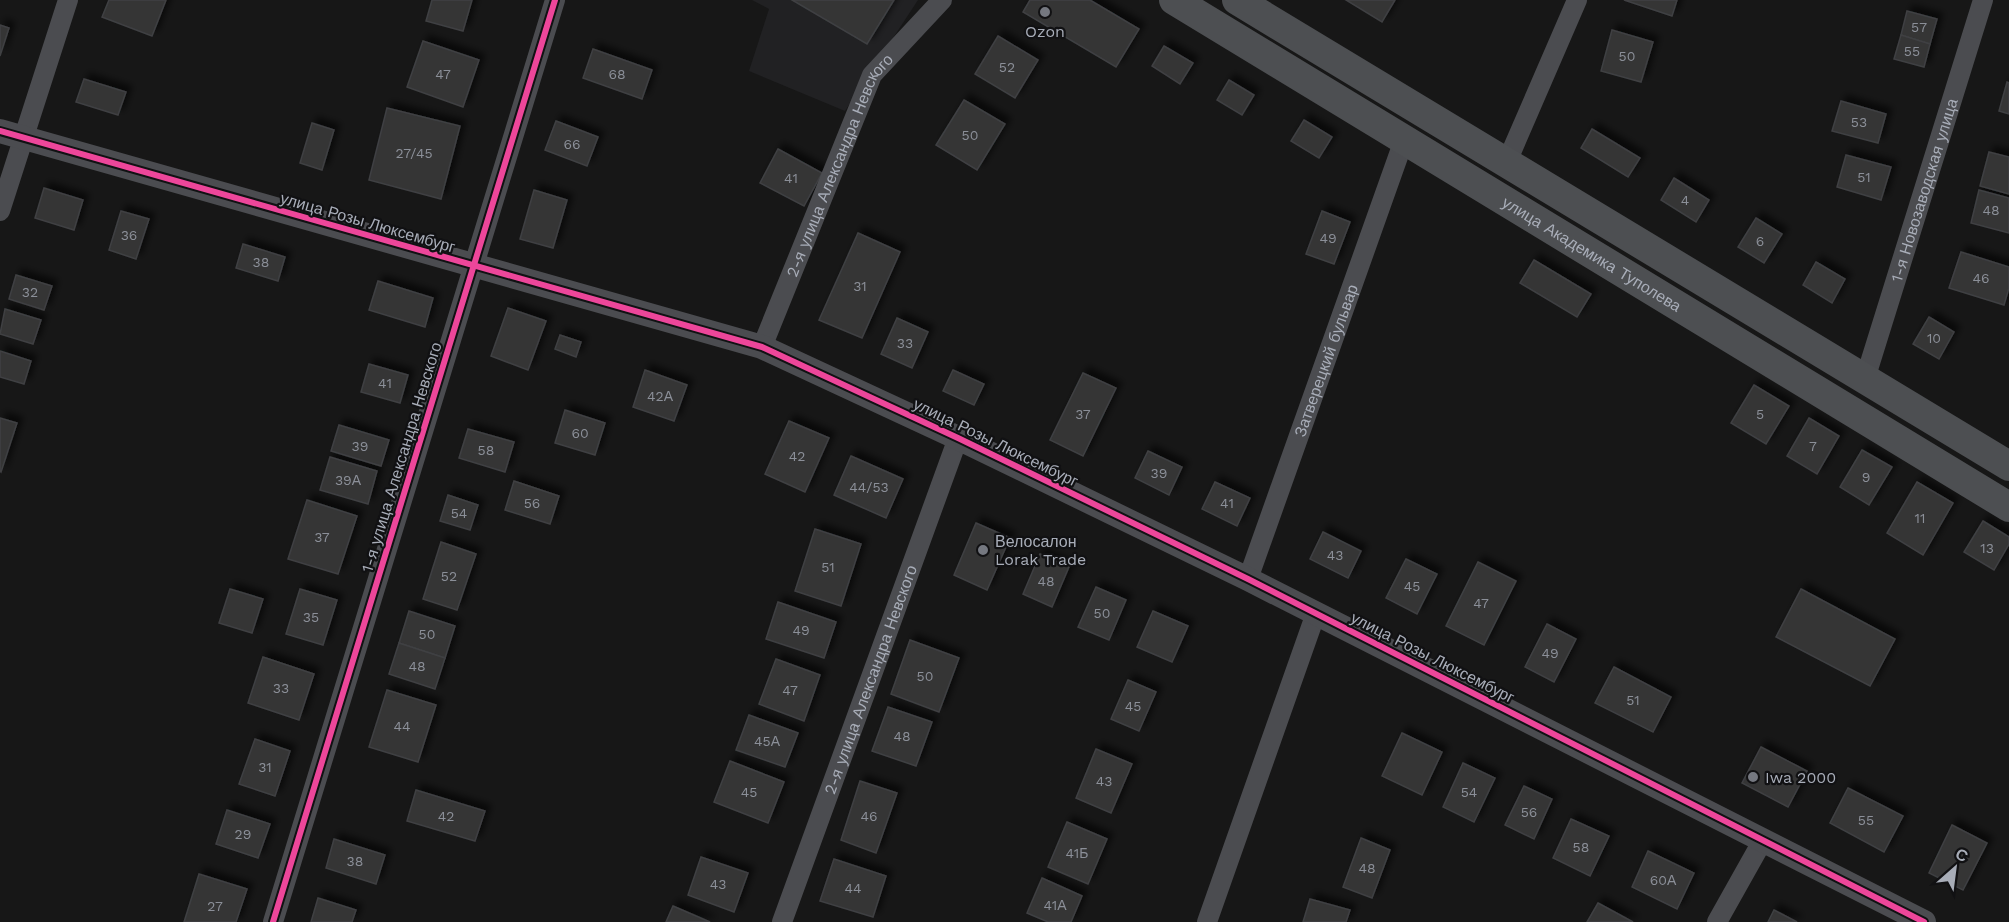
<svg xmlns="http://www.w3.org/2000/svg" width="2009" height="922" font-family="'Work Sans',sans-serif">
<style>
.built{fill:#212123}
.building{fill:#353536;stroke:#3f4043;stroke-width:1.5;filter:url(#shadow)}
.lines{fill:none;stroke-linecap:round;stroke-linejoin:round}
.minor{stroke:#4b4c50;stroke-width:20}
.tertiary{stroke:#4b4c50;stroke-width:24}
.primary{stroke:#4d4f52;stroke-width:30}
.cycleway-casing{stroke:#111113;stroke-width:10}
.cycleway{stroke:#ed469a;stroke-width:6}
.poi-dot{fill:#757880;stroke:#111113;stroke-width:2}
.labels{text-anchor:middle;stroke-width:4.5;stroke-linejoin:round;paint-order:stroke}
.number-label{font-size:14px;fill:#8b8f98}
.poi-label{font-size:16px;fill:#a8adb8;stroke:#111113;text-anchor:start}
.street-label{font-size:16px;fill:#a8adb8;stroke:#111113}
</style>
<defs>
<filter id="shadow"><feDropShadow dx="5.5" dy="-5.5" stdDeviation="3" flood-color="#0009"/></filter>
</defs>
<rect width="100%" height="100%" fill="#171717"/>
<polygon class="built" points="752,0 918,0 845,111 749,71 769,9"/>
<g class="building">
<polygon points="109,0 166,0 152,36 102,17"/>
<polygon points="432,0 472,0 463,31 426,21"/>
<polygon points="792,0 894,0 867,44"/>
<polygon points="1030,0 1090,0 1139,29 1116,67 1023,12"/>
<polygon points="1346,0 1395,0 1382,22"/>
<polygon points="1624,0 1677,0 1672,16"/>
<polygon points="1907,11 1937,19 1930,44 1901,35"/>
<polygon points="0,25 9,28 0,56"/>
<polygon points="1612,30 1653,42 1641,82 1601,71"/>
<polygon points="1901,35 1930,44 1924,67 1894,59"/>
<polygon points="998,36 1038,60 1015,98 975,74"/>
<polygon points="423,41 479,60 463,107 407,87"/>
<polygon points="1164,46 1193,63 1180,84 1152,66"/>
<polygon points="593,49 652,70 642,99 583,78"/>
<polygon points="84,79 126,92 118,115 76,102"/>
<polygon points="1229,80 1254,95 1242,115 1217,100"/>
<polygon points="2007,82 2009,83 2009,114 1999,111"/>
<polygon points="964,100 1005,124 977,170 936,145"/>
<polygon points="1841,101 1886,114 1878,143 1832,131"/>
<polygon points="387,108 460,126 441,199 369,180"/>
<polygon points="1304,120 1332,137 1319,158 1291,141"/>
<polygon points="556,121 598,137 587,166 545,150"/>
<polygon points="312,123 334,130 322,170 300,163"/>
<polygon points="1592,129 1640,158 1628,177 1581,148"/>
<polygon points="778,149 822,173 804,206 760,183"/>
<polygon points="1989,152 2009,157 2009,194 1980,186"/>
<polygon points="1846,155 1891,167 1881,200 1837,187"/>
<polygon points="1674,178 1709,200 1696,222 1661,200"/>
<polygon points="44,188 83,200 74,230 35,218"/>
<polygon points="534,190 567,200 553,248 520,239"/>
<polygon points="1979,190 2009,198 2009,233 1971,223"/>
<polygon points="121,211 149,219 136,259 109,250"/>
<polygon points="1322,211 1350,222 1334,264 1306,254"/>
<polygon points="1756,218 1782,234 1764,263 1738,247"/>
<polygon points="858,233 900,252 862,338 819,320"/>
<polygon points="243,244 285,257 278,281 236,268"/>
<polygon points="1961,252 2009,267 2009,288 2004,305 1949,288"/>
<polygon points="1534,260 1591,294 1577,317 1520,283"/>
<polygon points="1816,262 1845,279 1832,303 1803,285"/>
<polygon points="16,275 52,286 44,310 9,299"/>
<polygon points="378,281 433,298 425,327 369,310"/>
<polygon points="508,308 546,321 528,370 491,356"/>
<polygon points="5,309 41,320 33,344 0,334"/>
<polygon points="1929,317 1954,332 1939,359 1913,344"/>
<polygon points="897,318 928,332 912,368 881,354"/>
<polygon points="560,335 581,342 576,357 555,349"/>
<polygon points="0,351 31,361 24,384 0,377"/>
<polygon points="369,364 408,375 400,403 361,392"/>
<polygon points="645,370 687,385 674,421 633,407"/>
<polygon points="953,370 984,384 974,405 943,391"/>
<polygon points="1083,373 1116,388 1083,456 1050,440"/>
<polygon points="1754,385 1789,406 1766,444 1731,423"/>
<polygon points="565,410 605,423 595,455 555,443"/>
<polygon points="0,418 17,423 1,472 0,471"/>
<polygon points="1809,418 1839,436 1817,474 1787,456"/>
<polygon points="789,421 829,438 805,492 765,474"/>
<polygon points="339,425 389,440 381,466 331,451"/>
<polygon points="468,429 514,442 505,472 459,458"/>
<polygon points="1862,450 1892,467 1869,505 1840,487"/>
<polygon points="1148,451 1182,467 1169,495 1135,478"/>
<polygon points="851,456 903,479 886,518 834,495"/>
<polygon points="330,457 377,471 368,504 320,490"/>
<polygon points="514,481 559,496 550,524 505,510"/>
<polygon points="1215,482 1250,498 1237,526 1202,509"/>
<polygon points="1917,482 1953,503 1923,555 1887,533"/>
<polygon points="448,495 478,505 470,530 440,521"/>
<polygon points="307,500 357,516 338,574 288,559"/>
<polygon points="1983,521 2009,537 2009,544 1994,570 1964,552"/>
<polygon points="976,523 1010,538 987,590 954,575"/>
<polygon points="815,529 861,544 841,606 795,591"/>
<polygon points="1323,532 1361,551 1348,578 1310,559"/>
<polygon points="441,542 476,554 457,610 423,599"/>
<polygon points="1040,554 1069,567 1052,607 1023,594"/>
<polygon points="1406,559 1437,574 1417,614 1386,598"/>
<polygon points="1478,562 1516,581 1484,645 1446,626"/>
<polygon points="1096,587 1126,600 1109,640 1078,627"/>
<polygon points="230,589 263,599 252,633 219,623"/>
<polygon points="300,589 337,600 323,645 286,634"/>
<polygon points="1801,589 1895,639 1870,686 1776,637"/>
<polygon points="778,602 836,622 824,658 766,639"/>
<polygon points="409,611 455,626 445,658 399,643"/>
<polygon points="1153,611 1188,626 1172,662 1137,647"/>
<polygon points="1547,624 1576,639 1554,682 1525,667"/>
<polygon points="910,640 959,658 939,712 891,694"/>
<polygon points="399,643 445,658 435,689 389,674"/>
<polygon points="263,657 314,674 299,720 248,703"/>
<polygon points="776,659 820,675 804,721 759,704"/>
<polygon points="1614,667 1671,697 1653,732 1595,703"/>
<polygon points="1128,680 1156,692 1139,731 1111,719"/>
<polygon points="387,690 436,705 418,762 369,747"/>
<polygon points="888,707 932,722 916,766 872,751"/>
<polygon points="749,715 798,733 785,767 736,750"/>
<polygon points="1402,733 1442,752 1422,795 1382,776"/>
<polygon points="255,739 290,751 275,796 239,784"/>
<polygon points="1761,747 1807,771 1788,807 1742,783"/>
<polygon points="1096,749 1132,764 1111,813 1076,798"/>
<polygon points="730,761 784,782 768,823 714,802"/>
<polygon points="1463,763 1495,778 1474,822 1443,807"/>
<polygon points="860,781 897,793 876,853 841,840"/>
<polygon points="1524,786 1552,799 1534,839 1505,825"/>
<polygon points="1848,788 1903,816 1884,852 1830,823"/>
<polygon points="416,790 485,811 475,841 407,821"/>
<polygon points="227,810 270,824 258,858 216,844"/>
<polygon points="1571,819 1609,836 1590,876 1553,858"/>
<polygon points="1067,822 1107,839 1088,884 1048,867"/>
<polygon points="1952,825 1987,843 1963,890 1929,873"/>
<polygon points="1361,838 1390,850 1372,898 1343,887"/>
<polygon points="334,839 385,855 376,884 326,868"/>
<polygon points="1648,851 1694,873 1677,909 1632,887"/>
<polygon points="701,857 748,873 734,912 688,895"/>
<polygon points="834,859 886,876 873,917 820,901"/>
<polygon points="199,874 247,889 236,922 184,922"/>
<polygon points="1042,878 1082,896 1071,922 1048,922 1027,913"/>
<polygon points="318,898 356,910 352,922 311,922"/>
<polygon points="1310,899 1350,910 1346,922 1303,922"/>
<polygon points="1598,903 1633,922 1587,922"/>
<polygon points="673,906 710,922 666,922"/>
<polygon points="1774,910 1797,922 1768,922"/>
</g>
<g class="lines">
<g class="minor">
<polyline points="1506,164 1577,0"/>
<polyline points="0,211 68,0"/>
<path id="s1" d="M762 347 872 75 942 0"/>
<path id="s2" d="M1865 379 1983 0"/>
<path id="s3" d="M1248 579 1404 140"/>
<polyline points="273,922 555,0"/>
<path id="s4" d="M782 922 958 438"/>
<polyline points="1207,922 1316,613"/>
<polyline points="1717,922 1763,840"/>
</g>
<polyline class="tertiary" points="0,131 762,347 958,438 1248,579 1924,922"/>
<g class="primary">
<path id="s5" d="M1174 0 2009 507"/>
<polyline points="1237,0 2009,466"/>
</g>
<g class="cycleway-casing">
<g id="cycleway">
<polyline points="0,131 762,347 958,438 1248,579 1924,922"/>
<polyline points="273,922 555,0"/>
</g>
</g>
<use href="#cycleway" class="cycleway"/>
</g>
<g class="poi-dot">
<circle cx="1045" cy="12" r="6"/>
<circle cx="983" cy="550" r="6"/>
<circle cx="1753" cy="777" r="6"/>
</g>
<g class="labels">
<g class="number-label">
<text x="1919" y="32">57</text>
<text x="1912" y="56">55</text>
<text x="1627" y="61">50</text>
<text x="1007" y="72">52</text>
<text x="443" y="79">47</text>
<text x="617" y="79">68</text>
<text x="1859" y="127">53</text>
<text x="970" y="140">50</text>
<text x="572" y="149">66</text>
<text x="414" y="158">27/45</text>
<text x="1864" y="182">51</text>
<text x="791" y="183">41</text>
<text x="1685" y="205">4</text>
<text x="1991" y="215">48</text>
<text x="129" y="240">36</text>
<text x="1328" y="243">49</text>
<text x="1760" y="246">6</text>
<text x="261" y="267">38</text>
<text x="1981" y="283">46</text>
<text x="860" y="291">31</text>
<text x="30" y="297">32</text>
<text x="1934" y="343">10</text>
<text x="905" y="348">33</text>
<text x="385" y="388">41</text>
<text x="660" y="401">42А</text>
<text x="1083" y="419">37</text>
<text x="1760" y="419">5</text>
<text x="580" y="438">60</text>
<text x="360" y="451">39</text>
<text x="1813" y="451">7</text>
<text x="486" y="455">58</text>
<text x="797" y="461">42</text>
<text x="1159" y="478">39</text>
<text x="1866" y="482">9</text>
<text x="348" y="485">39А</text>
<text x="869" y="492">44/53</text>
<text x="532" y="508">56</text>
<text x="1227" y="508">41</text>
<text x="459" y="518">54</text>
<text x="1920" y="523">11</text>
<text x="322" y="542">37</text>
<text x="1987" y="553">13</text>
<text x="1335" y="560">43</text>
<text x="828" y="572">51</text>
<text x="449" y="581">52</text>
<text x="1046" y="586">48</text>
<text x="1412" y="591">45</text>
<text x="1481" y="608">47</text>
<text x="1102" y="618">50</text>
<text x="311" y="622">35</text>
<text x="801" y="635">49</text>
<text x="427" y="639">50</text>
<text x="1550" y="658">49</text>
<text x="417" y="671">48</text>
<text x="925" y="681">50</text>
<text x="281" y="693">33</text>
<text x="790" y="695">47</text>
<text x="1633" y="705">51</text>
<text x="1133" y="711">45</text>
<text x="402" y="731">44</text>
<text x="902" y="741">48</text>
<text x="767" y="746">45А</text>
<text x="265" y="772">31</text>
<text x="1104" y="786">43</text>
<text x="749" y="797">45</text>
<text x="1469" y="797">54</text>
<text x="1529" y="817">56</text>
<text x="446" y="821">42</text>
<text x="869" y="821">46</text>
<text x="1866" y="825">55</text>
<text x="243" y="839">29</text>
<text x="1581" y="852">58</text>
<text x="1077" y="858">41Б</text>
<text x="355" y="866">38</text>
<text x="1367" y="873">48</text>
<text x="1663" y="885">60А</text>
<text x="718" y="889">43</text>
<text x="853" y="893">44</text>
<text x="1055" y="910">41А</text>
<text x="215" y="911">27</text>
</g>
<g class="poi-label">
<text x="1045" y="37" text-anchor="middle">Ozon</text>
<text x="995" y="547">Велосалон<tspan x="995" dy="18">Lorak Trade</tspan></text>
<text x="1765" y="783">Iwa 2000</text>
</g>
<g class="street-label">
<text dy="6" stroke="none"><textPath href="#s1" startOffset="198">2-я улица Александра Невского</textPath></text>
<text dy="6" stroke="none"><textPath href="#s2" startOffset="198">1-я Новозаводская улица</textPath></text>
<text transform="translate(368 222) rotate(16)" y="6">улица Розы Люксембург</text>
<text dy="6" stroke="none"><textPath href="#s5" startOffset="489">улица Академика Туполева</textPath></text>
<text dy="6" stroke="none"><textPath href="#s3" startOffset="232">Затверецкий бульвар</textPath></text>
<text transform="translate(996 442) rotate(26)" y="6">улица Розы Люксембург</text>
<text transform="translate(401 457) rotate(-73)" y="6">1-я улица Александра Невского</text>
<text transform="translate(1433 657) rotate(27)" y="6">улица Розы Люксембург</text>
<text dy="6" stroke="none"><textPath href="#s4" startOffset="258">2-я улица Александра Невского</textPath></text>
</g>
</g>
<g transform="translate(1955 868) rotate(28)" stroke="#111113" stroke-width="4.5" paint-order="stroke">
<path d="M0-4.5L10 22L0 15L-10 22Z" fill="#a8adb8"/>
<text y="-9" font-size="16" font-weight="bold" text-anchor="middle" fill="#a8adb8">С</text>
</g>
</svg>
